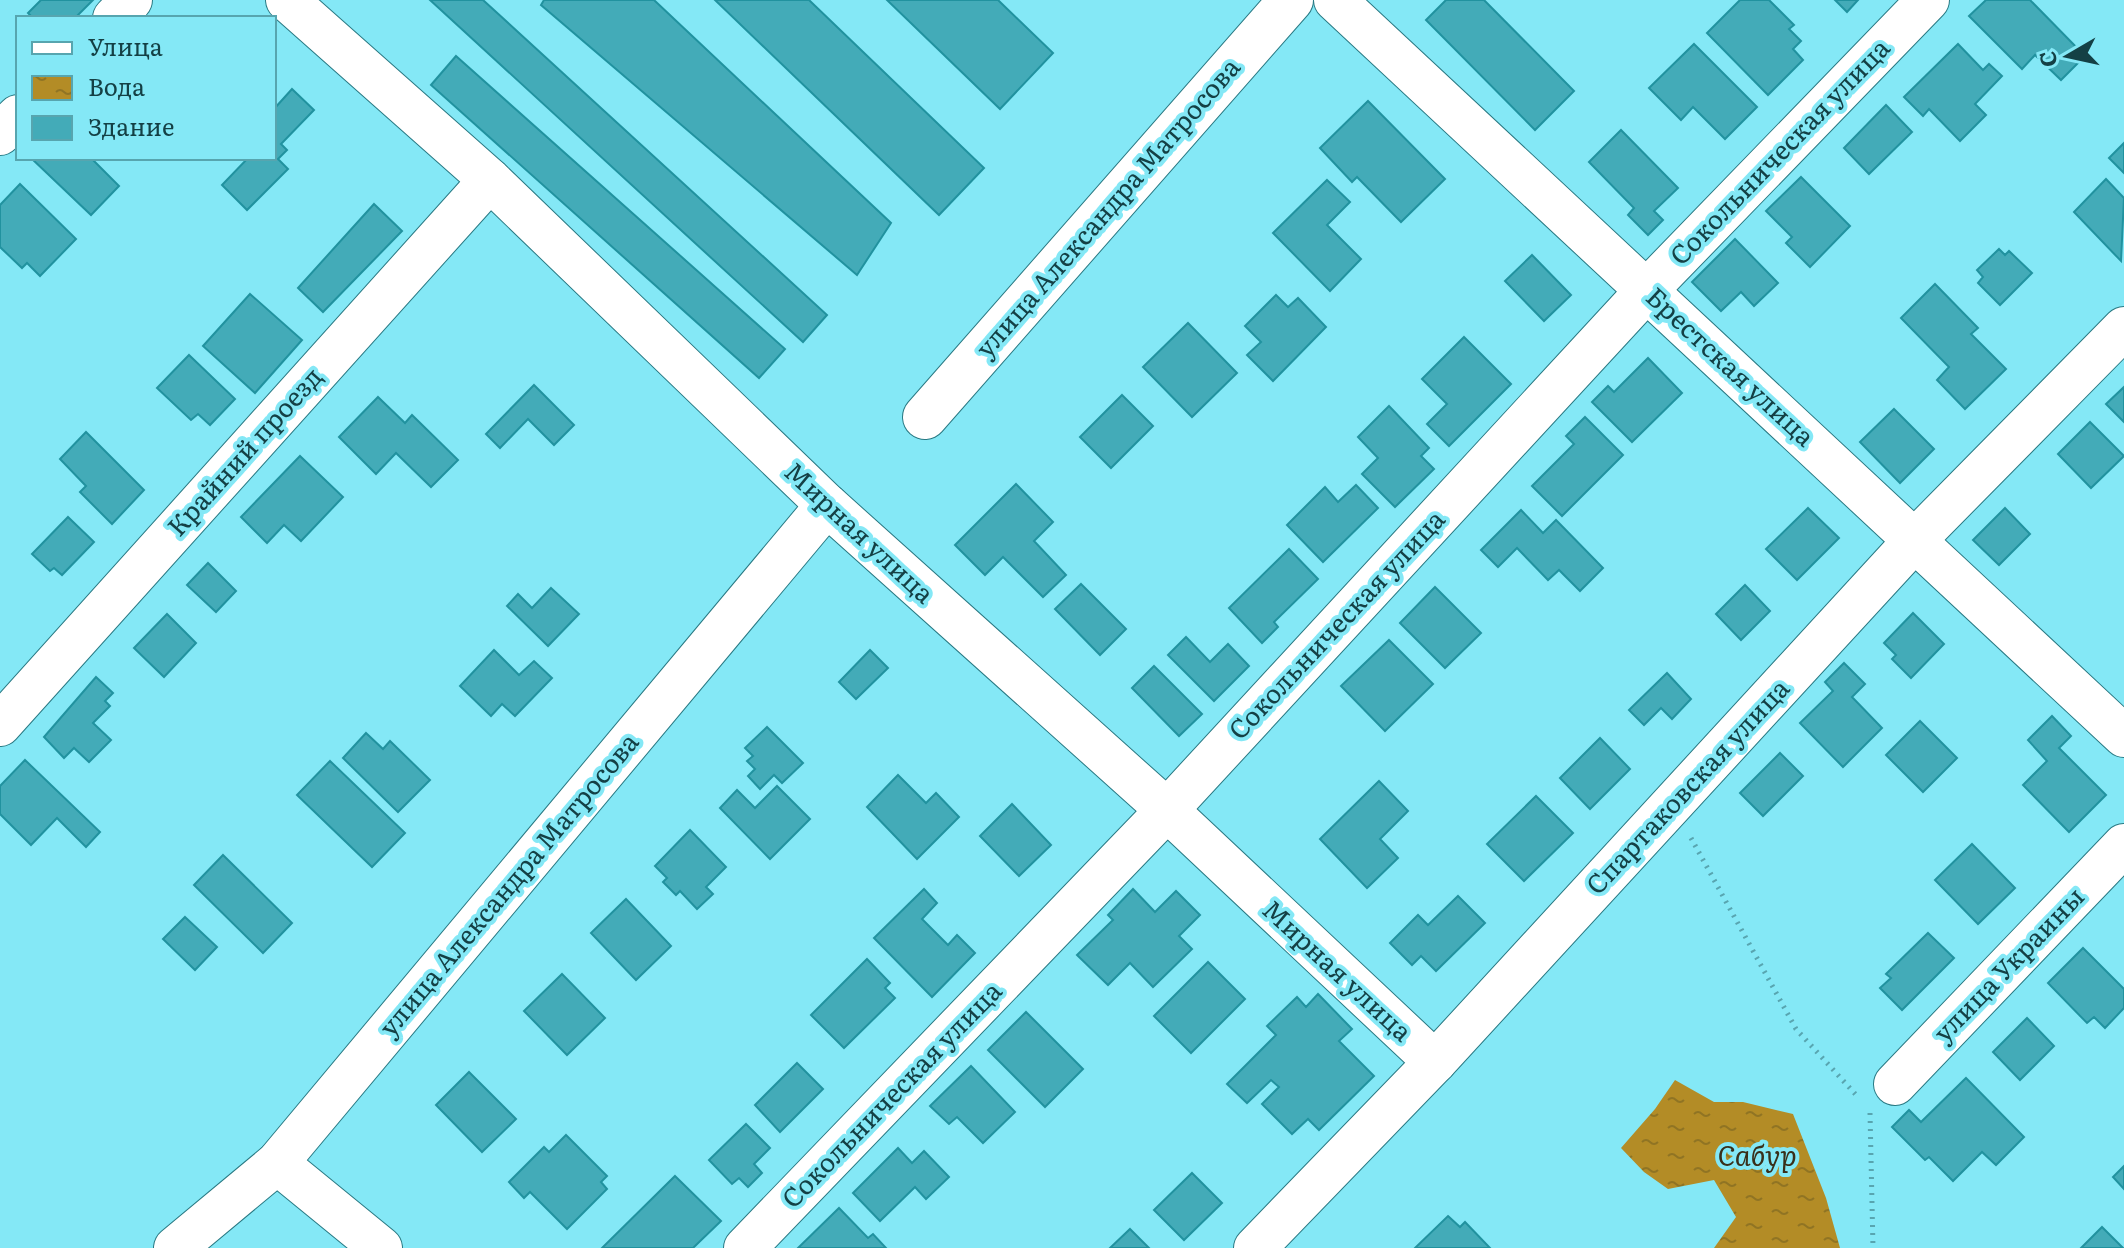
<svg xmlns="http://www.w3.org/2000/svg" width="2124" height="1248" font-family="Literata,serif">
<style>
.water{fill:url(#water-ripples)}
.building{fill:#43abb8;stroke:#21929f;stroke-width:2}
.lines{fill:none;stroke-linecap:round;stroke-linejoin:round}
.minor-casing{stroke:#297983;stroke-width:44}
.tertiary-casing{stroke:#297983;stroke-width:46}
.path{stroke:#58a5b0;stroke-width:5;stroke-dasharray:2 6;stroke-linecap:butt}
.minor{stroke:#fff;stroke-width:42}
.tertiary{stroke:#fff;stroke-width:44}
.labels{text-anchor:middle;stroke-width:8;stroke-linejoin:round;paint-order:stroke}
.street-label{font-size:26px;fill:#144045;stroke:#84e8f6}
.water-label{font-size:28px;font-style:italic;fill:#392f1a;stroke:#84e8f6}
</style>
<defs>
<pattern id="water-ripples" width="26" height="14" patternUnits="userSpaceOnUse" patternTransform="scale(2)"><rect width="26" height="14" fill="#b38c26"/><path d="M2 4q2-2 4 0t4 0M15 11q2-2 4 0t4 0" fill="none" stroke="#907423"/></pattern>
</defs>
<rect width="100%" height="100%" fill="#84e8f6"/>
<polygon class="water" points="1675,1080 1714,1102 1743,1102 1793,1114 1826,1198 1840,1248 1714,1248 1736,1217 1714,1180 1668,1189 1644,1172 1621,1148 1655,1109"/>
<g class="building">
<polygon points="41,0 93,0 75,18 33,18 28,13"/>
<polygon points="430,0 483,0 827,315 803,342"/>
<polygon points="544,0 654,0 891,223 857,275 541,5"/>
<polygon points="715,0 809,0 984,168 939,215"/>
<polygon points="887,0 998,0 1053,53 1000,109"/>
<polygon points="1446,0 1484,0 1574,91 1535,130 1426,20"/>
<polygon points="1740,0 1769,0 1794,25 1789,29 1801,41 1793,49 1803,60 1768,95 1707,33"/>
<polygon points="1835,0 1858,0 1847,12"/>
<polygon points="1986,0 2030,0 2085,56 2061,80 2035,55 2022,69 1969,16"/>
<polygon points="1694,44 1757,107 1725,139 1693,107 1681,120 1649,88"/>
<polygon points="1958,44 1983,70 1989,64 2002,76 1975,104 1986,115 1960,141 1929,109 1923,116 1904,97"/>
<polygon points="456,56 785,349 759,378 431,85"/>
<polygon points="292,89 314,110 281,144 287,150 278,159 288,169 247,210 222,185 248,158 274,158 274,109"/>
<polygon points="1368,101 1445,179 1401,222 1357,177 1352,182 1320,148"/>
<polygon points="1886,105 1912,132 1869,174 1844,148"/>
<polygon points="1621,130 1678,188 1654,211 1663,220 1648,235 1628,215 1634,208 1589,162"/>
<polygon points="2124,143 2124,173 2109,158"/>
<polygon points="31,158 91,158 119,186 91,215"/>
<polygon points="1801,177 1850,226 1810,267 1786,243 1792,237 1766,211"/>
<polygon points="2106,179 2124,198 2121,261 2074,212"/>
<polygon points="1327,180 1350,202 1327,225 1361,259 1330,291 1273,233"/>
<polygon points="20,184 76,239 40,276 27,263 22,268 0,247 0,205"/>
<polygon points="374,204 402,231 323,312 298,288"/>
<polygon points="1735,239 1778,283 1754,306 1741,292 1721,311 1692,282"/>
<polygon points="1999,249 2005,255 2009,251 2032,273 2000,305 1978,283 1983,277 1977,270"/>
<polygon points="1532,255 1571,295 1544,321 1505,281"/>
<polygon points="1935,284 1978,328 1971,334 2006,369 1965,409 1937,380 1949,367 1901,318"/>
<polygon points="250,294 302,340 255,393 203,346"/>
<polygon points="1276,295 1288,307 1298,298 1326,327 1273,381 1247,355 1261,342 1245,326"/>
<polygon points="1188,323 1237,373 1192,417 1143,367"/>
<polygon points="1464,337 1511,384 1449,446 1427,424 1447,404 1422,379"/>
<polygon points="189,355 235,399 210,425 198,414 191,420 157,388"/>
<polygon points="1648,358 1682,393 1632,442 1592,402 1608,386 1614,392"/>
<polygon points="534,385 574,425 554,445 528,419 500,448 486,434"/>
<polygon points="2124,387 2124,422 2106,404"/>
<polygon points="1122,395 1153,426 1111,468 1080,437"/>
<polygon points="378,397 405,423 412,415 458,460 431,487 396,453 376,474 339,437"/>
<polygon points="1389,406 1429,448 1421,456 1434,469 1395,507 1362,474 1378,458 1358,437"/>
<polygon points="1894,409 1934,449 1900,483 1860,442"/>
<polygon points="1585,417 1623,455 1562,516 1532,486 1574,444 1566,436"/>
<polygon points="2090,422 2124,456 2091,488 2058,454"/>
<polygon points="86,432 144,490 112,524 80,492 86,486 60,459"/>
<polygon points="300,456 343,497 301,541 284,525 267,543 241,517"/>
<polygon points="1016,484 1053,522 1034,541 1066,575 1043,597 1003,557 985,575 955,545"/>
<polygon points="1356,485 1378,508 1323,562 1287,525 1325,487 1338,502"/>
<polygon points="1808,508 1839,538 1797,580 1766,549"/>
<polygon points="2005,508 2030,534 1999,565 1973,540"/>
<polygon points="1521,510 1543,533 1556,520 1603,568 1580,591 1559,570 1548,580 1517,548 1498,567 1481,550"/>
<polygon points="68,517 94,542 62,575 54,568 50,571 32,554"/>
<polygon points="1289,549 1318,579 1274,622 1278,627 1262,643 1229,608"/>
<polygon points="208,563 236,591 216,612 187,585"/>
<polygon points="1081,584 1126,629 1100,655 1055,609"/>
<polygon points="1745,585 1770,611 1741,640 1716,614"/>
<polygon points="1435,587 1481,633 1445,668 1400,623"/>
<polygon points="551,588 579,614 548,646 507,606 518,594 532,608"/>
<polygon points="1913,613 1944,644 1911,678 1892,659 1896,655 1884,643"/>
<polygon points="167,614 196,643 164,677 134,648"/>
<polygon points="1186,637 1210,662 1228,644 1249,666 1214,701 1168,655"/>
<polygon points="1389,640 1433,684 1385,731 1341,686"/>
<polygon points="494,650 519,675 534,661 552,678 515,716 502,704 491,716 460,686"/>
<polygon points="870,650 888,668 856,699 839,682"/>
<polygon points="1844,663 1865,684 1852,697 1882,728 1843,767 1800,723 1833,691 1825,682"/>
<polygon points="1154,666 1202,714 1179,736 1132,688"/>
<polygon points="1667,673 1691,699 1672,719 1661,708 1644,725 1629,710"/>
<polygon points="96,677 113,693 105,701 110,706 93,723 111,740 89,762 74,748 64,758 44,737"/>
<polygon points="2052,716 2071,736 2059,748 2106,795 2069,832 2023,785 2047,761 2028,740"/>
<polygon points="1920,721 1957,758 1923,792 1886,755"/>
<polygon points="767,727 803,763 782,783 774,775 760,789 748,776 755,769 747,761 753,756 745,748"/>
<polygon points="366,733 383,749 390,741 430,780 398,812 343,758"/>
<polygon points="1600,738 1630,769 1590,809 1560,778"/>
<polygon points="1780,753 1803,776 1763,816 1740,793"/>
<polygon points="25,760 100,832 86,847 57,818 31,845 0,814 0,786"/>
<polygon points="330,761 405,833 372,867 297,795"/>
<polygon points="898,775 926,803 936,793 959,817 917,859 867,807"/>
<polygon points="1379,781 1408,811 1380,839 1398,858 1367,888 1320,839"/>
<polygon points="777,786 810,819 770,859 720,808 737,790 755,808"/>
<polygon points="1536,796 1573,833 1524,881 1487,844"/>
<polygon points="1012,804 1051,845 1019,876 980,836"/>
<polygon points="690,830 726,867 706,887 713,894 697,909 680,891 676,895 663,882 667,878 655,866"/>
<polygon points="1972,844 2015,888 1978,924 1935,880"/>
<polygon points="223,855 292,923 263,953 194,885"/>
<polygon points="924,889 937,903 922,919 948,945 957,935 975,953 932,997 874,938"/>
<polygon points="1133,889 1155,912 1176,891 1200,915 1179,936 1192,949 1153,987 1130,963 1108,985 1077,955 1113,920 1108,915"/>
<polygon points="1458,896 1485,923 1436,971 1421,956 1412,965 1390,943 1418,915 1428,925"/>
<polygon points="626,899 671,946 636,980 591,933"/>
<polygon points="185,917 217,947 195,970 163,939"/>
<polygon points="1928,933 1954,958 1902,1010 1880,988 1891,978 1886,974"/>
<polygon points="2083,948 2124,989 2124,1008 2105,1028 2094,1017 2087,1023 2048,983"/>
<polygon points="867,959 890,983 885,988 895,998 844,1048 811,1015"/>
<polygon points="1208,962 1245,999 1191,1053 1154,1016"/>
<polygon points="562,974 605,1018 567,1055 524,1011"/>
<polygon points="1318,994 1352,1029 1339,1041 1374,1076 1319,1130 1308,1119 1292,1134 1262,1104 1279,1087 1271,1080 1247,1103 1227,1084 1276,1035 1267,1026 1297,997 1306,1007"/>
<polygon points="1026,1012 1083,1069 1045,1107 988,1050"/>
<polygon points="2027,1018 2054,1046 2020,1080 1993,1052"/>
<polygon points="797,1063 823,1089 780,1132 755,1105"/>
<polygon points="971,1066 1015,1112 983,1143 957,1117 949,1124 930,1106"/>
<polygon points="469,1072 516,1119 482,1152 436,1105"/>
<polygon points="1966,1078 2024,1137 1996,1165 1982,1152 1953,1181 1929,1157 1925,1160 1892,1127 1909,1110 1921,1122"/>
<polygon points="746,1124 770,1148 754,1164 762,1173 748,1187 739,1178 732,1184 709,1160"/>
<polygon points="566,1135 607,1176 601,1182 607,1189 567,1229 530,1192 524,1198 509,1182 544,1147 549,1152"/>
<polygon points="898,1148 912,1163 924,1151 949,1177 926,1199 915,1187 880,1221 853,1193"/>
<polygon points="2124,1166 2124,1189 2113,1177"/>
<polygon points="1192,1173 1222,1203 1184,1240 1154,1210"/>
<polygon points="675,1176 721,1221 693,1248 602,1248"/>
<polygon points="839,1208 868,1238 873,1234 886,1248 798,1248"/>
<polygon points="1448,1216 1460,1227 1465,1222 1490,1248 1415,1248"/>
<polygon points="2102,1227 2123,1248 2081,1248"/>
<polygon points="1130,1229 1149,1248 1110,1248"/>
</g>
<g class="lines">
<g class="minor-casing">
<g id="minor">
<polyline points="287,0 490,180 827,505 1167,810 1435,1062"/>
<polyline points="1335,0 2124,736"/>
<polyline points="114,18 131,0"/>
<polyline points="0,134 18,116"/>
<polyline points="0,725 490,180"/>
<polyline points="1895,1084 2124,845"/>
<polyline points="277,1163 381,1248"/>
<polyline points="175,1248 277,1163 827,505"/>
<polyline points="745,1248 1167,810 1647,290 1928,0"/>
<polyline points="1255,1248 1435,1062 1915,540 2124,328"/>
</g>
</g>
<g class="tertiary-casing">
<polyline id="tertiary" points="925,417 1291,0"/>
</g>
<g class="path">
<polyline points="1691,838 1796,1029 1858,1097"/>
<polyline points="1870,1113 1873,1248"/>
</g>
<use href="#minor" class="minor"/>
<use href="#tertiary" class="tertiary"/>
</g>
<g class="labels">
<g class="street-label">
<text transform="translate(1780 152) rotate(-46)" y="9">Сокольническая улица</text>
<text transform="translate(1108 208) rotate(-49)" y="9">улица Александра Матросова</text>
<text transform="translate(1730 367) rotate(43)" y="9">Брестская улица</text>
<text transform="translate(245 452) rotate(-48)" y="9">Крайний проезд</text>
<text transform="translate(859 533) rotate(43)" y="9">Мирная улица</text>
<text transform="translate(1337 625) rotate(-47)" y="9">Сокольническая улица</text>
<text transform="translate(1688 787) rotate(-47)" y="9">Спартаковская улица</text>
<text transform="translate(509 885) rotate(-50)" y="9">улица Александра Матросова</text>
<text transform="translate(2009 965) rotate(-46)" y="9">улица Украины</text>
<text transform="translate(1337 971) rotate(43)" y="9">Мирная улица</text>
<text transform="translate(892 1095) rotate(-46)" y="9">Сокольническая улица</text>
</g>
<g class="water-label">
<text x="1757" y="1166">Сабур</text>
</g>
</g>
<rect x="16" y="16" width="260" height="144" fill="#84e8f6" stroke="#57a5af" stroke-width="2"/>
<rect x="32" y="42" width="40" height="12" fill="#ffffff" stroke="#57a5af" stroke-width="2"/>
<text x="88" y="56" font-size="24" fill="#144045">Улица</text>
<rect x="32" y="76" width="40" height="24" fill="url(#water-ripples)" stroke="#57a5af" stroke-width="2"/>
<text x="88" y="96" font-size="24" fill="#144045">Вода</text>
<rect x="32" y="116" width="40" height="24" fill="#43abb8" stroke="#57a5af" stroke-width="2"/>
<text x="88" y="136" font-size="24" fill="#144045">Здание</text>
<g transform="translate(2068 56) rotate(261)" stroke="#84e8f6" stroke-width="6" paint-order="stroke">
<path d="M0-6L14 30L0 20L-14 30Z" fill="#144045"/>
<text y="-12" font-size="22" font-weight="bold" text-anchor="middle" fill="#144045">С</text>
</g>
</svg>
